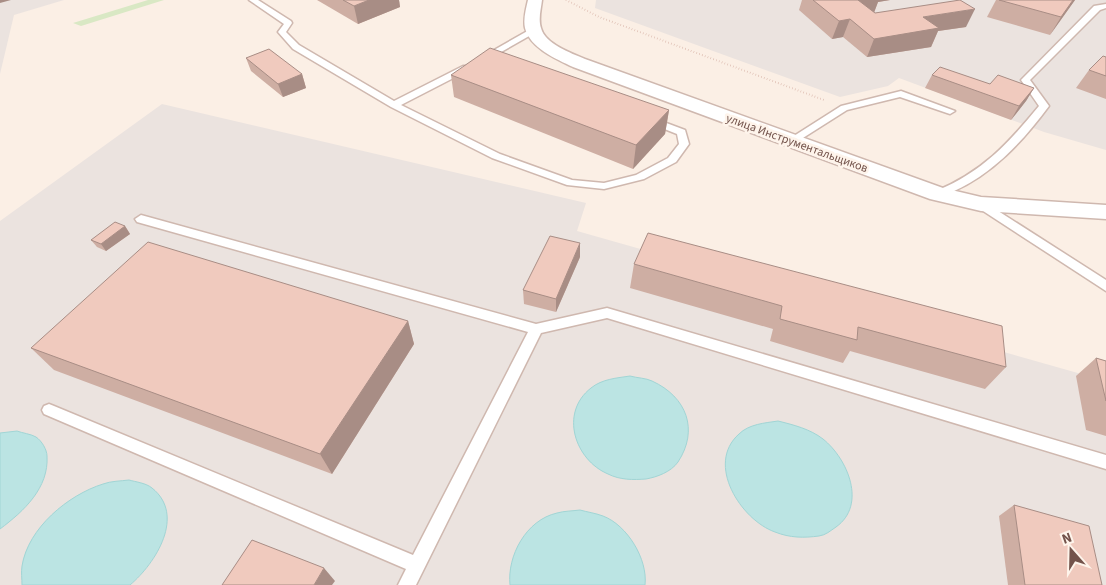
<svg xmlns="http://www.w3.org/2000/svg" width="1106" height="585" font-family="'Source Sans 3',sans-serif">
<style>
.industrial{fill:#ebe3df}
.green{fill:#d9e8c4}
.water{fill:#bbe4e3;stroke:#a1d5d5}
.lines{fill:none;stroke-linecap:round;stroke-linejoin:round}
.lane-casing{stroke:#cfb8af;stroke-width:3}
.street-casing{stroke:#cfb8af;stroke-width:3}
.path{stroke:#d4ada1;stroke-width:2;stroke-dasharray:0.5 2.5;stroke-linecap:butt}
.lane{fill:#fff;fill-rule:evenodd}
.street{fill:#fff;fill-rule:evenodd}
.wall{fill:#ceaea3}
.shaded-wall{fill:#a88d85}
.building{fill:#f0cabe;stroke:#a88d85}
.labels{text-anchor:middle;stroke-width:5;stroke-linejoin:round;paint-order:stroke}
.far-street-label{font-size:12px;fill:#73534b;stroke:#fef4eb}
</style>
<rect width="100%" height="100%" fill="#fbefe5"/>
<g class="industrial">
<polygon points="0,0 64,0 14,15 0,74"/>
<polygon points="596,0 1106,0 1106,150 1044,132 899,78 888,86 840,97 595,8"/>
<polygon points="162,104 586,203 577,231 1106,381 1106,585 0,585 0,221"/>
</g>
<polygon class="green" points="148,0 164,0 81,26 73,23"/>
<g class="water">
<path d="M630 376C637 378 646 378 652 381 687 397 699 430 678 462 671 472 657 477 646 479 633 480 620 480 608 474 575 460 559 413 591 388 602 379 617 378 630 376Z"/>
<path d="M778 421C794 425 810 429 823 439 848 459 867 505 836 527 830 531 826 535 819 536 804 538 790 538 775 532 741 520 705 464 739 434 749 424 765 423 778 421Z"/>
<path d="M17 431C22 433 31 434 36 437 42 441 47 450 47 456 49 488 24 511 0 529V433Z"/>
<path d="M129 480C136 482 146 483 152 488 186 515 156 563 130 585H22C22 579 21 572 22 566 28 528 68 495 103 484 111 481 121 481 129 480Z"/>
<path d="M580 510C587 512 595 513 603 516 627 525 648 559 645 585H510C507 556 526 520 557 513 564 511 572 511 580 510Z"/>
</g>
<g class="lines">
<g class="lane-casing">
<g id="lane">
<polygon points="249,0 258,0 291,21 292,23 286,32 299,45 394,101 463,66 469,66 469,70 401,105 500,154 572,180 604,183 636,175 668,158 679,144 677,134 647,122 647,118 653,118 685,130 689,144 676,162 644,179 604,189 567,185 492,158 391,107 293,49 278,32 284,24"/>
<path d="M1106 4V8L1100 10 1030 80 1049 106C1023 141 993 174 952 192 946 195 941 198 934 196L933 194 934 192C982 172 1007 145 1039 106L1021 80 1094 6Z"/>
<polygon points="531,29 538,31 487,60 480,58"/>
<polygon points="901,91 955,111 950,114 947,113 900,97 847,110 795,143 791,144 786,141 841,106"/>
<polygon points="981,200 1106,280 1106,291 977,207 976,204 977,201"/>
<polygon points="141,215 536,324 607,308 1106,455 1106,469 607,318 541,333 416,585 398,585 406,569 44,414 42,410 44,406 49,404 54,406 413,555 528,332 137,222 135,219"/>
</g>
</g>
<g class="street-casing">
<path id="street" d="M528 0H542C541 9 538 19 541 28 545 44 571 53 585 59L943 188 981 197 1106 205V219L981 211 930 199 573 67C556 59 530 48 525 28 523 19 526 9 528 0Z"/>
</g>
<polyline class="path" points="566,0 599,17 824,100"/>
<use href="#lane" class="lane"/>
<use href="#street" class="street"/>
</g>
<g class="wall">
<polygon points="317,0 399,0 400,7 358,24"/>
<polygon points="802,0 890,0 878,2 874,13 966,27 938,31 931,47 867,57 843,37 832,39 799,10"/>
<polygon points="996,0 1075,0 1050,35 987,17"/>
<polygon points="1106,57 1106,99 1076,88 1089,70"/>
<polygon points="246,58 302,74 306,88 283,97 251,71"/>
<polygon points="451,75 669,110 665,134 633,169 454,97"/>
<polygon points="932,75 990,84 1034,88 1026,101 1011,120 925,88"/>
<polygon points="125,226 130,234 106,251 97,247 91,240"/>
<polygon points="580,257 556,312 524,304 523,290"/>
<polygon points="634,264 1006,367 985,389 850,351 843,363 770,341 773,329 630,288"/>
<polygon points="408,321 414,344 332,474 54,370 31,348"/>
<polygon points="1096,358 1106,361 1106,436 1086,430 1076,376"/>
<polygon points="1014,505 1102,585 1008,585 999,516"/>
</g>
<g class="shaded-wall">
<polygon points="0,0 11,0 0,3"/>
<polygon points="369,0 399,0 400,7 358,24 354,6"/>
<polygon points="858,0 890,0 878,2 873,15"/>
<polygon points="1073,0 1075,0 1050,35 1061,17"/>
<polygon points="975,9 966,27 938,31 931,47 867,57 874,39 923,17"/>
<polygon points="850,19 843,37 832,39 839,21"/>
<polygon points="302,74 306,88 283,97 278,84"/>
<polygon points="1034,88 1026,101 1011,120 1019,106"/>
<polygon points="669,110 665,134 633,169 636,145"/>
<polygon points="125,226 130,234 106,251 101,244"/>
<polygon points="580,243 580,257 556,312 556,299"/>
<polygon points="408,321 414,344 332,474 320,454"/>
<polygon points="324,568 335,581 332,585 314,585"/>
</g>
<g class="building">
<polygon points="343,0 369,0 354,6"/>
<polygon points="813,0 861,0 858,0 875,13 960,0 975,9 923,17 939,28 874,39 850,19 839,21"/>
<polygon points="999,0 1073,0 1061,17"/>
<polygon points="490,48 669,110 636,145 451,75"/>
<polygon points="269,49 302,74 278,84 246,58"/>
<polygon points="1103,56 1106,57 1106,76 1089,70"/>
<polygon points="940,67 990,84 998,75 1034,88 1019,106 932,75"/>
<polygon points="115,222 125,226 101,244 91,240"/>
<polygon points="648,233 1002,326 1006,367 858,327 857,340 780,319 782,306 634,264"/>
<polygon points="550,236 580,243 556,299 523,290"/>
<polygon points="148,242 408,321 320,454 31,348"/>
<polygon points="1096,358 1106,361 1106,401"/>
<polygon points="1014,505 1089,526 1102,585 1025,585"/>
<polygon points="252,540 324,568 314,585 222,585"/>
</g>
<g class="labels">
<g class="far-street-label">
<text transform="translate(797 143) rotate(20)" y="4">улица Инструментальщиков</text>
</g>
</g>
<g transform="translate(1071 550) rotate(340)" stroke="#fef4eb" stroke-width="4" paint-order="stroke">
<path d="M0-4L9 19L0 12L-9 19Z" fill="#73534b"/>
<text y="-8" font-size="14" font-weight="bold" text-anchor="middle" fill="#73534b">N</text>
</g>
</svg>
